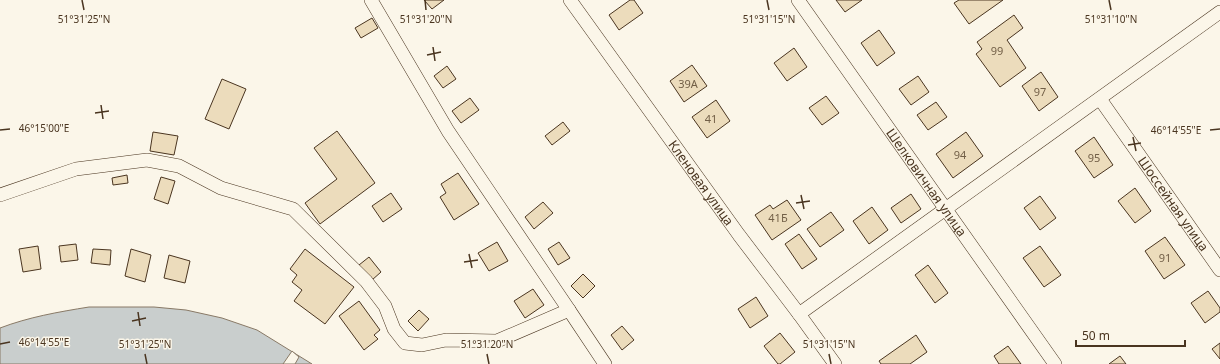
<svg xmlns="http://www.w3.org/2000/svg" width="1220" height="364" font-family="'Noto Sans',sans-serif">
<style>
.water{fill:#c9cecd;stroke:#887966}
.pier{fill:#fbf6e9;stroke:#887966}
.building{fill:#ecdcbc;stroke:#4a3520}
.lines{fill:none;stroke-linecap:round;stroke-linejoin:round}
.minor-casing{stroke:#4a3520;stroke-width:14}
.minor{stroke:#fbf6e9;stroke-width:13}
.ticks{fill:none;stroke:#4a3520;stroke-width:1.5}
.labels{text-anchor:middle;stroke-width:3;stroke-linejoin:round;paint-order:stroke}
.number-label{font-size:11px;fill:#725f47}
.street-label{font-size:13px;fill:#4a3520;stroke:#fbf6e9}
.ticks-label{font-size:10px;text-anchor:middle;fill:#4a3520;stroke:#fbf6e9;stroke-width:3;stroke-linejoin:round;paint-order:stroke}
</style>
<rect width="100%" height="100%" fill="#fbf6e9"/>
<path class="water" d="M89 307H154L186 310 222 318 257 330 312 364H0V328C29 317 58 312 89 307Z"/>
<polygon class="pier" points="292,351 299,357 295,364 283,364"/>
<g class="building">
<polygon points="424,0 444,0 432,9"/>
<polygon points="630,0 634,0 643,13 619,30 609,15"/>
<polygon points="836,0 862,0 845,12"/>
<polygon points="959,0 1003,0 969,24 954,3"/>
<polygon points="1014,15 1023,28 1007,40 1026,68 1000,87 976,54 982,49 977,42"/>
<polygon points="372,18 378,28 361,38 355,28"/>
<polygon points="879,30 895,53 877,66 861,43"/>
<polygon points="794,48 807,67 787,81 774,63"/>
<polygon points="692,65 707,86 684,102 670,81"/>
<polygon points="447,66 456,79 443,88 434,76"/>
<polygon points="1041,72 1058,97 1039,111 1022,86"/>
<polygon points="918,76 929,92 911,105 899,89"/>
<polygon points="222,79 246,89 229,129 205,119"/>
<polygon points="826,96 839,113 822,125 809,108"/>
<polygon points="470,98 479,110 461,123 452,111"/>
<polygon points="716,100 730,121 707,138 692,117"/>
<polygon points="936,102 947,117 928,130 917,115"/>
<polygon points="563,122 570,131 552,145 545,136"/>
<polygon points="337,131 375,183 320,224 305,203 337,179 314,148"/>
<polygon points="153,132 178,136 174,155 150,151"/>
<polygon points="966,132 983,156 953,178 936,154"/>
<polygon points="1094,137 1113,165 1094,178 1075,151"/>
<polygon points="458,173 479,204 454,220 440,197 446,193 441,184"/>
<polygon points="127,175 128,183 113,185 112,178"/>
<polygon points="161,177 175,181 168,204 154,199"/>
<polygon points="1135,188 1151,211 1135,223 1118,201"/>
<polygon points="391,193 402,209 383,222 372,206"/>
<polygon points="911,194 921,209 901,223 891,208"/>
<polygon points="1040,196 1056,218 1040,230 1024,208"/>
<polygon points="787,200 801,220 772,240 755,215 770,205 773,209"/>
<polygon points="543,202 553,213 534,229 525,217"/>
<polygon points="872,207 888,230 869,244 853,221"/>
<polygon points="831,212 844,230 820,247 807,229"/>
<polygon points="799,234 817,259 802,269 785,244"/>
<polygon points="1165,237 1185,265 1164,279 1145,251"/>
<polygon points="497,242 508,261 489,271 478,253"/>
<polygon points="559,242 570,258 558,265 548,249"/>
<polygon points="76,244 78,260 61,262 59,246"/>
<polygon points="38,246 41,269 23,272 19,249"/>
<polygon points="1040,246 1061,275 1044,287 1023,258"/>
<polygon points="93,249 111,250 110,265 91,263"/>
<polygon points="131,249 151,255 145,282 125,276"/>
<polygon points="305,249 354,287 325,324 294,301 302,290 292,282 297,275 290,269"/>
<polygon points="169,255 190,261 185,283 164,278"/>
<polygon points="369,257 381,272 372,280 359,265"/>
<polygon points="928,265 948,293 935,303 915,275"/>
<polygon points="583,274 595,286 583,298 571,286"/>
<polygon points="533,289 544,305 525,318 514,301"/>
<polygon points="1208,291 1220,308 1220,312 1205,323 1191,303"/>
<polygon points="756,297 768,316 750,328 738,309"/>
<polygon points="359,301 380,330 374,335 378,339 364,350 339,316"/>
<polygon points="419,310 429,319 418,331 408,321"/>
<polygon points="622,326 634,340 622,350 611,335"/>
<polygon points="780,333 795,352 780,364 778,364 764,346"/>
<polygon points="916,335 927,352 910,364 881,364 879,361"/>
<polygon points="1220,343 1220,359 1212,349"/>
<polygon points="1008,346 1021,364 999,364 994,356"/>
<polygon points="1120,356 1126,364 1109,364"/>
</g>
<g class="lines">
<g class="minor-casing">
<g id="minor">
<path id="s1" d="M570 0 739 235 799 314 835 364"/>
<path id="s2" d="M798 0 1055 364"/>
<path id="s3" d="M1100 99 1220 270"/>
<polyline points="0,195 76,169 147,160 179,166 221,188 293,209 366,281 385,306 394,329 405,343 422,345 446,340 497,341 569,310 448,131 371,0"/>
<polyline points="569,310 605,364"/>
<polyline points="799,314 1220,12"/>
</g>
</g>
<use href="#minor" class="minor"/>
</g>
<path class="ticks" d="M82 0 84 10M425 0 426 10M767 0 769 10M1109 0 1111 10M433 47 435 61M427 55 441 52M101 105 103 119M95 113 109 111M0 130 10 129M1210 130 1220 129M1133 137 1136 151M1128 145 1141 143M801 195 804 209M796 203 810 201M469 254 472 268M464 262 478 260M138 312 140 326M132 321 146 318M0 344 10 342M145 354 147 364M487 354 489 364M829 354 831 364"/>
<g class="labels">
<g class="number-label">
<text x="997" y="55">99</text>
<text x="688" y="88">39А</text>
<text x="1040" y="96">97</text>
<text x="711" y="123">41</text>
<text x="960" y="159">94</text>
<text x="1094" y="162">95</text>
<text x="778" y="222">41Б</text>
<text x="1165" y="262">91</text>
</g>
<g class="street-label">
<text dy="5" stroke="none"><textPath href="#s2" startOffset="223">Шелковичная улица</textPath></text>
<text dy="5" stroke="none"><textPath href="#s1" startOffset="225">Кленовая улица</textPath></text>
<text dy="5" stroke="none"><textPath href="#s3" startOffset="128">Шоссейная улица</textPath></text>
</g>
</g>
<g class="ticks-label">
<text x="84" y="23">51°31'25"N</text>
<text x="426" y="23">51°31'20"N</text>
<text x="769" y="23">51°31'15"N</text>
<text x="1111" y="23">51°31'10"N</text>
<text x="44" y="132">46°15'00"E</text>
<text x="1176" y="134">46°14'55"E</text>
<text x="44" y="346">46°14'55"E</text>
<text x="145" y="348">51°31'25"N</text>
<text x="487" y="348">51°31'20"N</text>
<text x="829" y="348">51°31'15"N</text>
</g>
<path d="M1076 340v6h109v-6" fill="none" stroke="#4a3520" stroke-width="2"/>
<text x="1082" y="340" font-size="12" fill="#4a3520" stroke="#fbf6e9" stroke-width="3" paint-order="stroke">50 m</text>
</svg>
